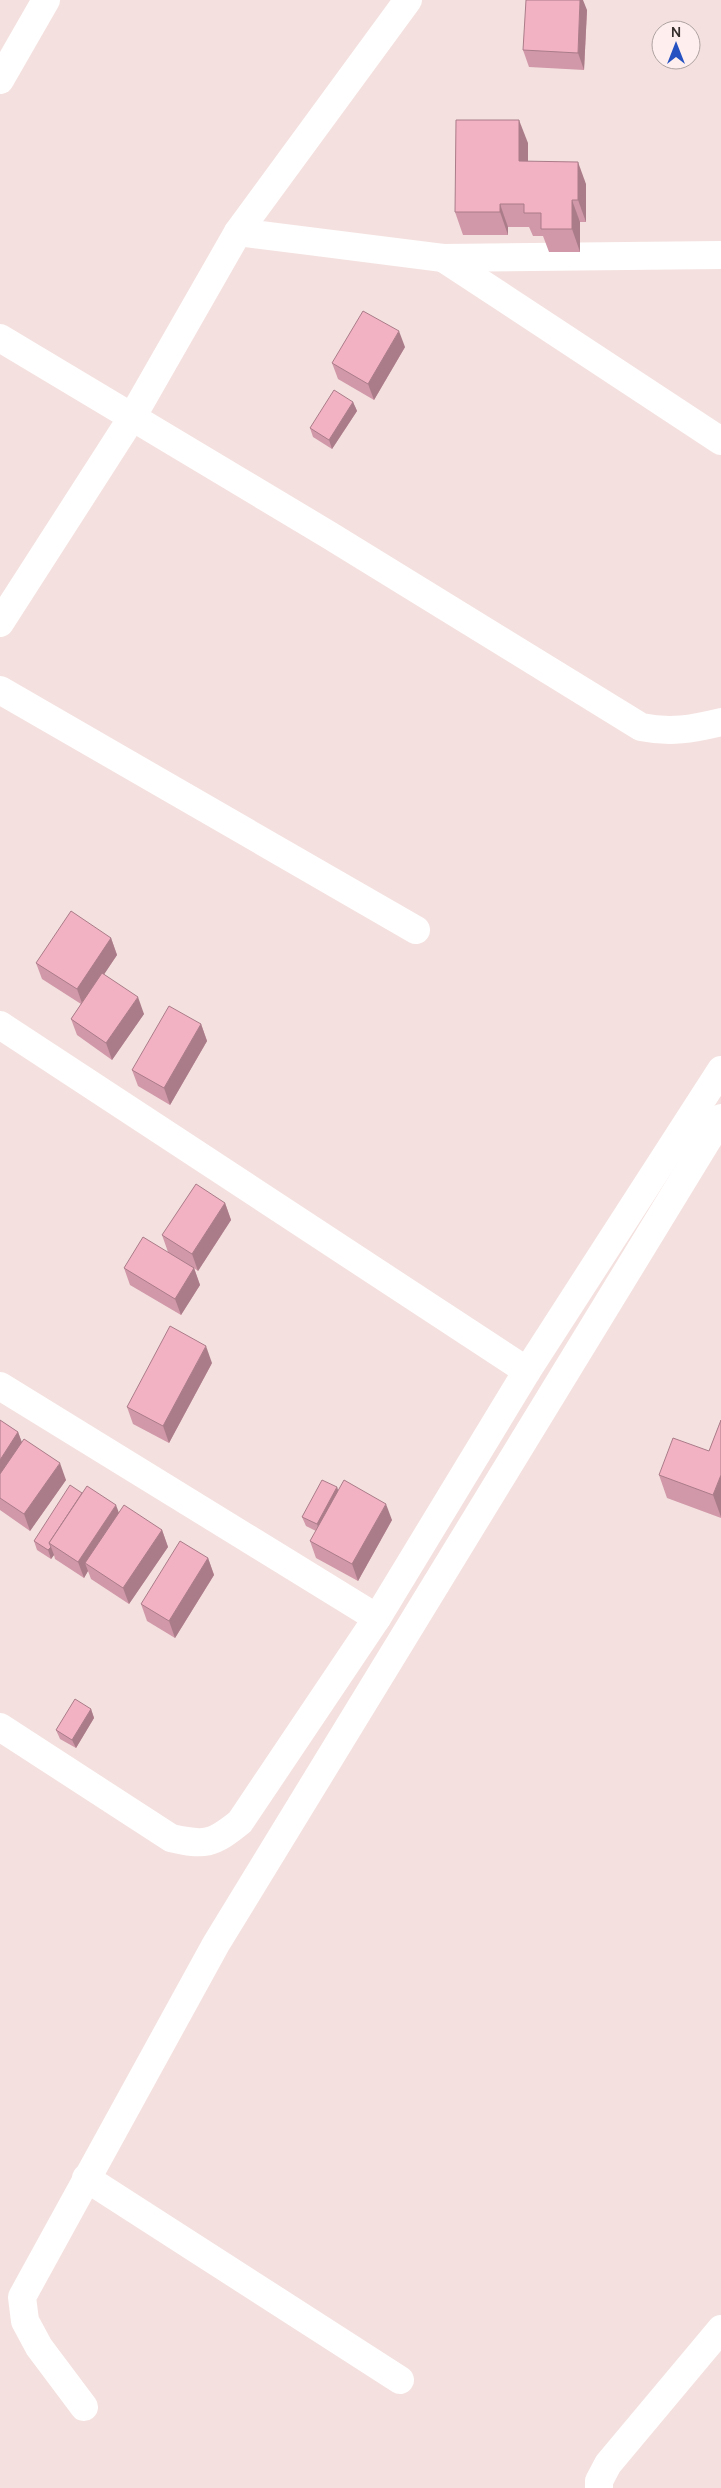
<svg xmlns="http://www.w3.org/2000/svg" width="721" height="2488" font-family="Manrope,sans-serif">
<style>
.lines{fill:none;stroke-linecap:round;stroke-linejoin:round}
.street{stroke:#fff;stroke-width:28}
.wall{fill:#d198a9}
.shaded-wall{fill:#aa7c89}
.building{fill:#f3b1c4;stroke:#aa7c89}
</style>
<rect width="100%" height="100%" fill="#f4e1df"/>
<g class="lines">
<g class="street">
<polyline points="0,80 46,0"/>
<polyline points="238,232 443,258 721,255"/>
<polyline points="443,258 721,441"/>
<path d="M0 338 329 535 641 727C671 733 692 729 721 722"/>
<polyline points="0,623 131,419 238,232 408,0"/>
<polyline points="0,690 416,930"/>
<polyline points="0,1025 527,1371"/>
<polyline points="0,1386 377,1618"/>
<path d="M0 1727 171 1838C205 1846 213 1844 240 1822L377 1618 527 1371 721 1070"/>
<polyline points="86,2178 400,2380"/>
<polyline points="84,2407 39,2347 25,2321 22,2297 216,1944 721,1118"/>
<polyline points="599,2488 599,2481 608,2464 721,2329"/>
</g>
</g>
<g class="wall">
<polygon points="587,10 584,70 529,67 523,50"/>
<polygon points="528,143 528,161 586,184 586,222 580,222 580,252 549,252 543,236 533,236 529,227 508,227 508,235 463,235 455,212"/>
<polygon points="405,347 374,400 338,379 332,363"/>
<polygon points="353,402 357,411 332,449 313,437 310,428"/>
<polygon points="111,938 117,955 104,974 144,1014 112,1060 77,1035 71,1019 81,1004 42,979 36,963"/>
<polygon points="201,1024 207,1041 170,1105 138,1086 132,1070"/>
<polygon points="225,1203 231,1220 198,1271 194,1268 200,1285 181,1315 130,1285 124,1268 168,1252 162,1235"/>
<polygon points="212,1363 169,1443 133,1424 127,1407"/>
<polygon points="0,1420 18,1432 22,1443 66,1480 30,1531 0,1510"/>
<polygon points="721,1420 721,1518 667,1498 659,1475 709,1451"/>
<polygon points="337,1487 338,1491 392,1520 358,1581 316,1558 310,1541 316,1531 306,1526 302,1517"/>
<polygon points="82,1493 119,1513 162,1530 168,1547 129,1604 91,1579 88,1571 84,1578 55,1559 54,1555 51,1559 37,1550 34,1541"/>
<polygon points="208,1558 214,1575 175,1638 147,1621 141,1604"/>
<polygon points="91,1709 94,1718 76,1748 60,1739 56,1730"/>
</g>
<g class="shaded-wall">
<polygon points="580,0 583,0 587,10 584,70 578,53"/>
<polygon points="519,120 528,143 528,184 519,161"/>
<polygon points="578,162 586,184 586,222 578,200"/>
<polygon points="572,200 580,222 580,252 572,229"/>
<polygon points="500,204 508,227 508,235 500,212"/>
<polygon points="399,331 405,347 374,400 368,384"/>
<polygon points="353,402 357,411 332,449 329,440"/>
<polygon points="111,938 117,955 83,1006 77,989"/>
<polygon points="138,997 144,1014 112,1060 106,1043"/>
<polygon points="201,1024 207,1041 170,1105 164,1088"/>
<polygon points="225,1203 231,1220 198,1271 192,1254"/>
<polygon points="194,1268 200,1285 181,1315 175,1299"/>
<polygon points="206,1346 212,1363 169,1443 163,1426"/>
<polygon points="18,1432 24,1448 0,1486 0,1460"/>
<polygon points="60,1463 66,1480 30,1531 24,1514"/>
<polygon points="721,1475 721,1517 713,1495"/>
<polygon points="337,1487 340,1496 320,1533 317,1524"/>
<polygon points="386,1504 392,1520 358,1581 352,1564"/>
<polygon points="116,1505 122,1521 85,1563 88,1571 84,1578 78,1562"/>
<polygon points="162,1530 168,1547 129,1604 123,1588"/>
<polygon points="51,1547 54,1555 51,1559 48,1550"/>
<polygon points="208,1558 214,1575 175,1638 169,1621"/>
<polygon points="91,1709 94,1718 76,1748 72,1740"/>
</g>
<g class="building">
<polygon points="526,0 580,0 578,53 523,50"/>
<polygon points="456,120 519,120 519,161 578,162 578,200 572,200 572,229 541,229 541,213 524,213 524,204 500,204 500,212 455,212"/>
<polygon points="363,311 399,331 368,384 332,363"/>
<polygon points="334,390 353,402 329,440 310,428"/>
<polygon points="71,911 111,938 77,989 36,963"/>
<polygon points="102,973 138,997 106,1043 71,1019"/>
<polygon points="169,1006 201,1024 164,1088 132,1070"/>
<polygon points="196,1184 225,1203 192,1254 162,1235"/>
<polygon points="143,1237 194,1268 175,1299 124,1268"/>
<polygon points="170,1326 206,1346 163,1426 127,1407"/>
<polygon points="0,1420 18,1432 0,1460"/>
<polygon points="721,1420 721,1475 713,1495 659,1475 673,1438 709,1451"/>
<polygon points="24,1439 60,1463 24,1514 0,1498 0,1474"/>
<polygon points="322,1480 337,1487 317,1524 302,1517"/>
<polygon points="344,1480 386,1504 352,1564 310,1541"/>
<polygon points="70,1485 82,1493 49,1543 51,1547 48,1550 34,1541"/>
<polygon points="87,1486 116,1505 78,1562 49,1543"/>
<polygon points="124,1505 162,1530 123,1588 85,1563"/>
<polygon points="180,1541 208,1558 169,1621 141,1604"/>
<polygon points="75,1699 91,1709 72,1740 56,1730"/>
</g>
<g transform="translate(676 45)"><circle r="24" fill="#feefee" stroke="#aea2a1"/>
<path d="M0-4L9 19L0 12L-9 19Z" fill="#2652c1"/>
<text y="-8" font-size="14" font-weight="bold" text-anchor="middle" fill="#352e2d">N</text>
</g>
</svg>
